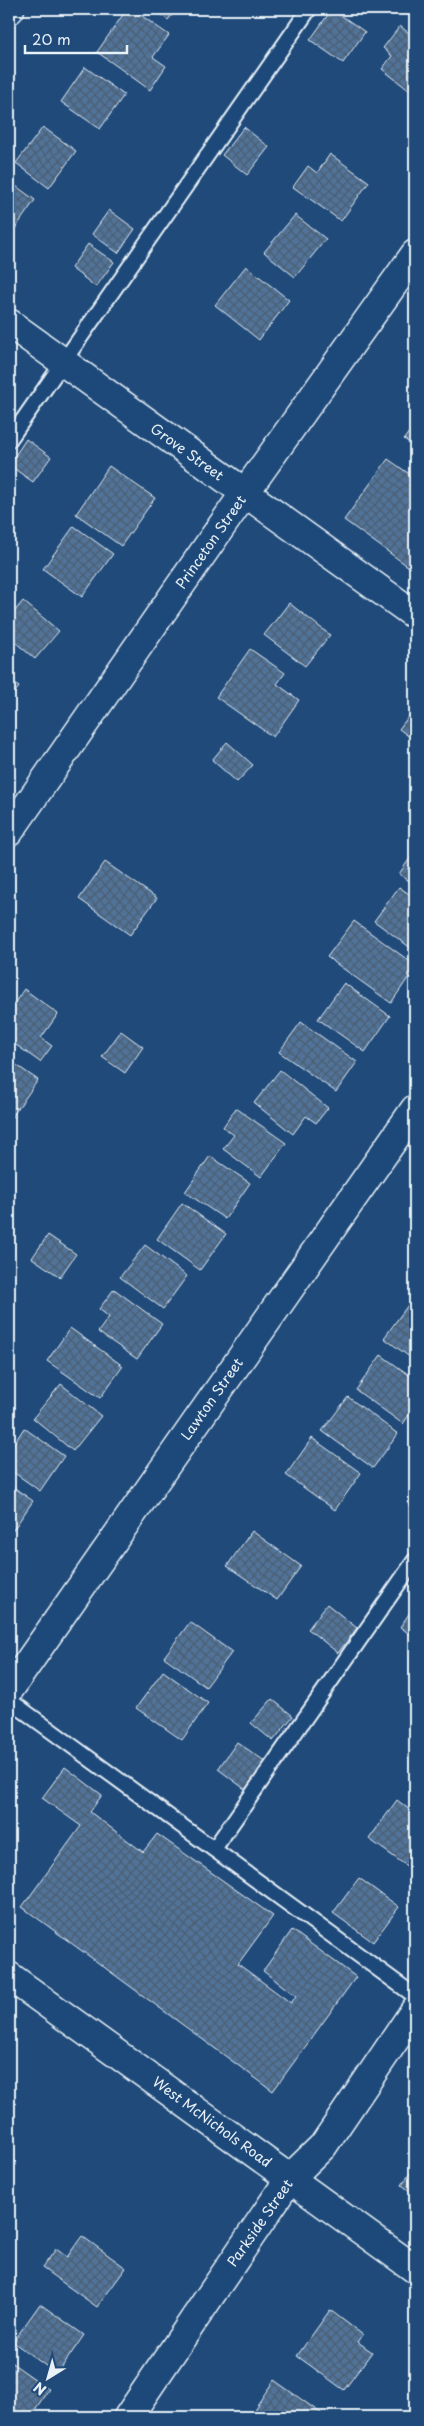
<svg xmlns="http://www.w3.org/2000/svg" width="424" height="2426" font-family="'Playpen Sans',sans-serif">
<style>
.building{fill:url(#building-cross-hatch);stroke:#e8f1f8}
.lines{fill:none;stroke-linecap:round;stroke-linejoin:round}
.lane-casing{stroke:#e8f1f8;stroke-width:18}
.street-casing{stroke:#e8f1f8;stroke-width:31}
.secondary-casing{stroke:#e8f1f8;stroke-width:31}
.lane{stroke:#1f4a7a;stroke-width:14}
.street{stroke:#1f4a7a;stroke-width:28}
.secondary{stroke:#1f4a7a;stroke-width:28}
.labels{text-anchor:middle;stroke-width:4;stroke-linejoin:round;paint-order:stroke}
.street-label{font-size:14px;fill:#e8f1f8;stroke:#1f4a7a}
</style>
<defs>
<pattern id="building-cross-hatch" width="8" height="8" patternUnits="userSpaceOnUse" patternTransform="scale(1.25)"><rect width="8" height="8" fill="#517399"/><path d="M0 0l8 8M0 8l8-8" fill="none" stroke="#4c5e72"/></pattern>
</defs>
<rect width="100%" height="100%" fill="#1f4a7a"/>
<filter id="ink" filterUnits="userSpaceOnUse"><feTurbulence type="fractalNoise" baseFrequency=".02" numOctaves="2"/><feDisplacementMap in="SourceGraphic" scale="10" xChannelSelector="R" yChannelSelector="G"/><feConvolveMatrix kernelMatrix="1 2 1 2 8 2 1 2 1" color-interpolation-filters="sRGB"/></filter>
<g filter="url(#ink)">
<g class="building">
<polygon points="127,9 132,9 169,35 153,57 166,66 150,90 97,52"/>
<polygon points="154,9 177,9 168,20"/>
<polygon points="332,9 365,32 343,63 310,40"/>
<polygon points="400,26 415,38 415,95 382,69 392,56 383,48"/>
<polygon points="85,67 124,95 100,129 61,102"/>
<polygon points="43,127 76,151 49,188 16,163"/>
<polygon points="244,127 269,147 247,175 222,155"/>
<polygon points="330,154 369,182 341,221 293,187 308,166 317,173"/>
<polygon points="9,181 35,200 9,237"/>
<polygon points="109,210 135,229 118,253 92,234"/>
<polygon points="295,215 326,239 295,277 264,252"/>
<polygon points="88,244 114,262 96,287 71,268"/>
<polygon points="246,266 289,300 259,340 215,305"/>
<polygon points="415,424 415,447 404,439"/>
<polygon points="26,439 51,457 33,482 9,465"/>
<polygon points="388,459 415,478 415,558 409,567 344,520"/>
<polygon points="109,466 155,498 121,546 76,514"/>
<polygon points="74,526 113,554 82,597 43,569"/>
<polygon points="23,601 59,631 35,659 9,637 9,618"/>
<polygon points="289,603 330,635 305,666 264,635"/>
<polygon points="250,649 285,673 277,684 299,700 273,737 216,697"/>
<polygon points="9,679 19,687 9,700"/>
<polygon points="415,708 415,741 399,729"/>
<polygon points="227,742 253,765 237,782 212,760"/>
<polygon points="415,851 415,885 399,874"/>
<polygon points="105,862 157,898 130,935 79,899"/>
<polygon points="399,887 415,898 415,951 374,921"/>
<polygon points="354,921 415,965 415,968 391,1003 327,957"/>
<polygon points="344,983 390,1016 365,1052 318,1019"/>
<polygon points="24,989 58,1014 41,1038 52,1046 40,1062 9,1040 9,1011"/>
<polygon points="301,1022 357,1062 336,1092 279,1052"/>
<polygon points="121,1031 143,1047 125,1073 102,1057"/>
<polygon points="9,1060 38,1080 9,1121"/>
<polygon points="280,1070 328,1108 316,1123 306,1116 293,1134 254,1103"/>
<polygon points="236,1108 286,1143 261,1177 223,1149 234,1135 223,1127"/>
<polygon points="210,1156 250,1183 225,1219 185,1192"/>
<polygon points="182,1203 226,1234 200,1270 157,1239"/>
<polygon points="48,1235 76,1254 60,1277 32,1258"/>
<polygon points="145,1245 187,1276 163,1309 120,1277"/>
<polygon points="114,1289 162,1324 137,1359 98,1332 109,1317 99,1309"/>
<polygon points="408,1305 415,1310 415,1361 384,1338"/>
<polygon points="70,1328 123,1366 100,1398 47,1361"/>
<polygon points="381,1355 415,1379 415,1406 403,1424 356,1390"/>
<polygon points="61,1384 101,1416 73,1451 33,1418"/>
<polygon points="348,1397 398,1434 373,1468 322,1431"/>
<polygon points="24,1428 64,1456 40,1491 9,1469 9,1451"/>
<polygon points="312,1438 361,1473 335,1510 286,1475"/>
<polygon points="9,1484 33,1501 9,1536"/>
<polygon points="415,1491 415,1509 407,1503"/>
<polygon points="252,1531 301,1566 277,1600 227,1566"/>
<polygon points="327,1604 357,1628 338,1653 308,1629"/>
<polygon points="415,1605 415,1638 400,1627"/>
<polygon points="190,1622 232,1652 206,1687 164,1657"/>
<polygon points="163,1671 208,1703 182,1740 136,1708"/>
<polygon points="272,1699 293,1716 273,1741 251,1723"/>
<polygon points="237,1742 266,1762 246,1790 218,1769"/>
<polygon points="65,1767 102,1795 90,1812 143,1852 157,1834 273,1916 238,1964 291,2003 296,1996 263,1971 292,1930 356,1977 273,2091 22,1907 81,1826 42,1798"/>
<polygon points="397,1800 415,1814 415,1872 369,1839"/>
<polygon points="359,1878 399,1907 373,1942 333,1913"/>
<polygon points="415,2166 415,2195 402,2185"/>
<polygon points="82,2236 126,2268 97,2307 42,2268 56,2249 67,2257"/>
<polygon points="40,2304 84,2335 57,2374 13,2342"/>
<polygon points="330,2310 363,2335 358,2342 372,2352 344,2390 297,2356"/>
<polygon points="9,2361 49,2389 30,2417 9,2417"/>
<polygon points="274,2380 322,2414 320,2417 249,2417"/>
</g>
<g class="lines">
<g class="lane-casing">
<g id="lane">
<polyline points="9,440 309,9"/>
<polyline points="9,1700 415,1996"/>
<polyline points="214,1849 415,1560"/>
</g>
</g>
<g class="street-casing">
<g id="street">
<polyline points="9,10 10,9"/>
<polyline points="9,323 415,615"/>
<polyline points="9,832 244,494 415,254"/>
<polyline points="9,1690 415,1109"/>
<polyline points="128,2417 290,2178 323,2146 415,2010"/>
</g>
</g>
<g class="secondary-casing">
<polyline id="secondary" points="9,1976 415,2269"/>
</g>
<use href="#lane" class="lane"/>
<use href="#street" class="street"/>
<use href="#secondary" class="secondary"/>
</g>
</g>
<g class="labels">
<g class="street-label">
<text transform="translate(187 452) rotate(36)" y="5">Grove Street</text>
<text transform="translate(211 542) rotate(-55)" y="5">Princeton Street</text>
<text transform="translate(212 1399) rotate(-55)" y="5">Lawton Street</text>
<text transform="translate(212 2122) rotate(36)" y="5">West McNichols Road</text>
<text transform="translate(260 2223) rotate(-55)" y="5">Parkside Street</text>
</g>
</g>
<rect width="424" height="2426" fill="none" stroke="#1f4a7a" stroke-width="30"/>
<rect x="15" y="15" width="394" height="2396" fill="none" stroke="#e8f1f8" stroke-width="2" filter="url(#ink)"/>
<g transform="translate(48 2378) rotate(217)" stroke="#1f4a7a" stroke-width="4" paint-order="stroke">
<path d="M0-4L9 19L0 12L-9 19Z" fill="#e8f1f8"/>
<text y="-8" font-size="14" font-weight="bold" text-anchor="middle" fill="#e8f1f8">N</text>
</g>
<path d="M25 45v8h102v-8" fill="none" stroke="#e8f1f8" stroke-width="2.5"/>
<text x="32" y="45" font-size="15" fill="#e8f1f8" stroke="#1f4a7a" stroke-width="4" paint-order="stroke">20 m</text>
</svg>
